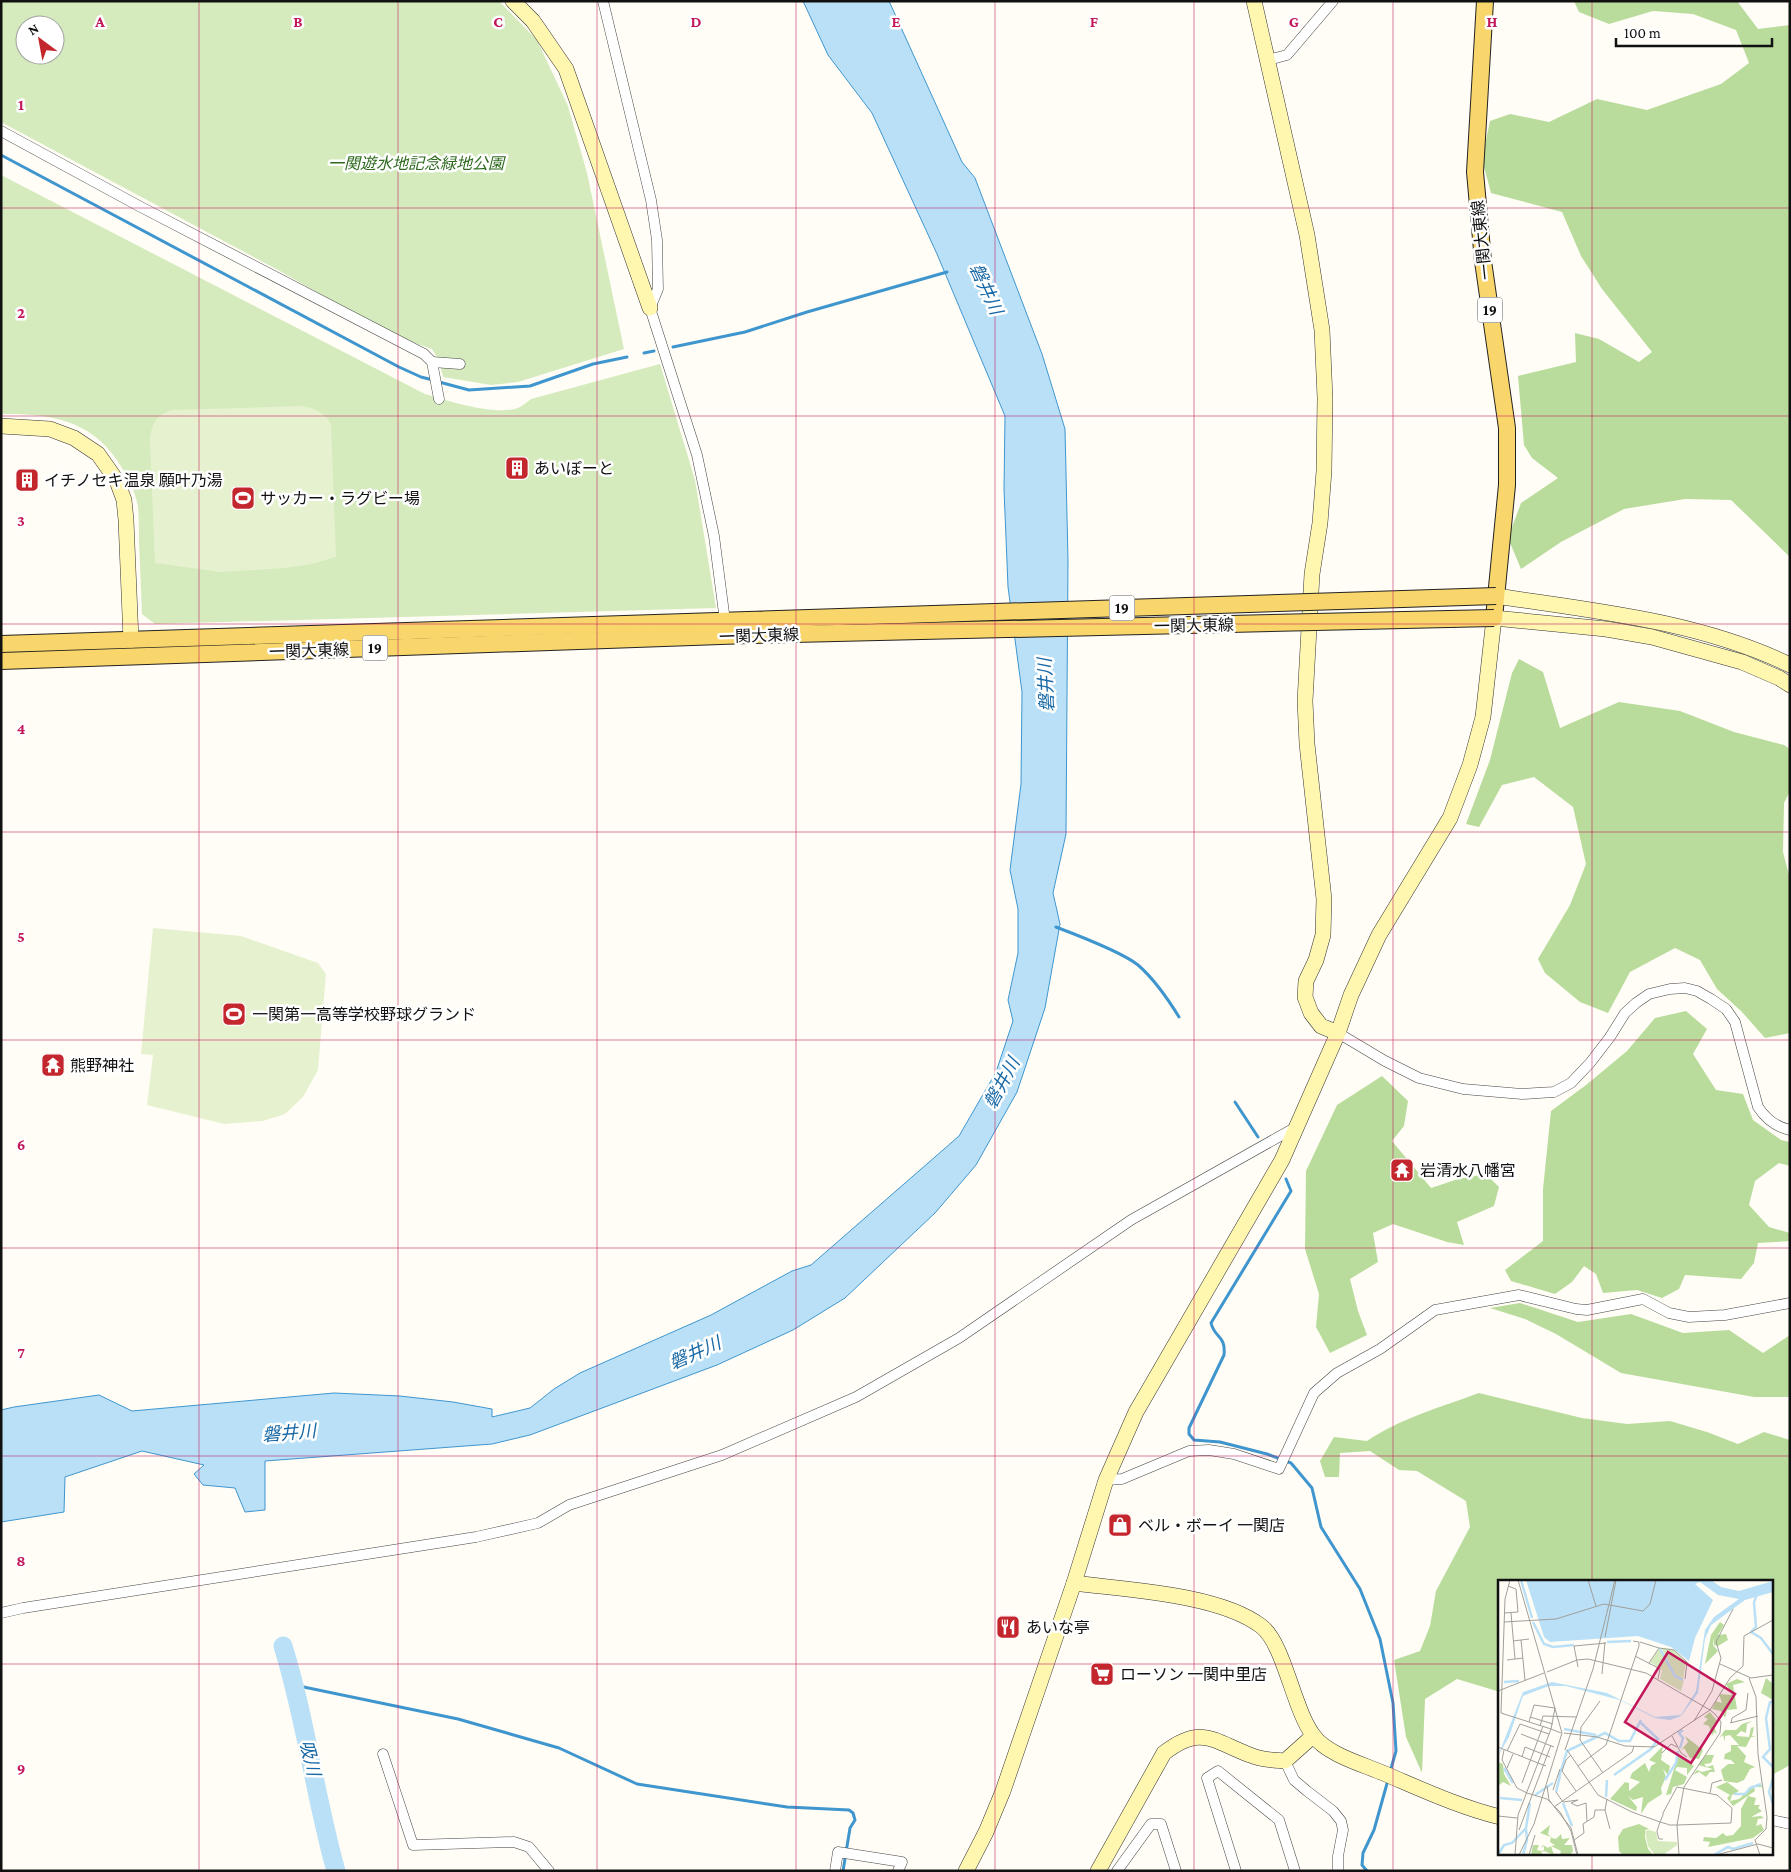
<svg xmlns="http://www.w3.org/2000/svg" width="1791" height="1872" font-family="'Crimson Pro','Noto Sans JP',serif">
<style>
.green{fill:#d5ebbd;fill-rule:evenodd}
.forest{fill:#b9dc9c}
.pitch{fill:#e6f2cf}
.water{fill:#b9e0f7;stroke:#3f96cf}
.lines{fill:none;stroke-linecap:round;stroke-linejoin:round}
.stream{stroke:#3f96cf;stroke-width:3}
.river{stroke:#b9e0f7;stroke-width:19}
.street-casing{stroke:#444;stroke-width:11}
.secondary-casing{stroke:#333;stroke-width:16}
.primary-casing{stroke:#222;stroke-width:18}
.street{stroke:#fff;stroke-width:10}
.secondary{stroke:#fff6b0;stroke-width:15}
.primary{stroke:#f9d66b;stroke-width:16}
.primary-bridge-casing{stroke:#222;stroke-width:18;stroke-linecap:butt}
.primary-bridge{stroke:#f9d66b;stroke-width:16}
.grid{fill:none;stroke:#c2185b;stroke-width:1;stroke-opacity:0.55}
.labels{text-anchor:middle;stroke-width:5;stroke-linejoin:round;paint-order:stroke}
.shield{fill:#fff;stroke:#585858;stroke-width:1}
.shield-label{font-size:15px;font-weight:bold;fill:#111}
.park-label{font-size:16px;font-style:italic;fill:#2f6b1f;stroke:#fff}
.street-label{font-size:16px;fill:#111;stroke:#fff}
.poi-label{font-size:16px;fill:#111;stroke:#fff;text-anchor:start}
.water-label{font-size:18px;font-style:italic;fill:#1768a6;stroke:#fff}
.inset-river{fill:none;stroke:#b9e0f7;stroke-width:2.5}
.inset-road{fill:none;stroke:#a09f9a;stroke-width:1}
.view{fill:#c2185b;fill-opacity:0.15;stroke:#c2185b;stroke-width:2.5}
.inset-edge{fill:none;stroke:#111;stroke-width:2.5}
.grid-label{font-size:16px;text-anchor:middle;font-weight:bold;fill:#c2185b;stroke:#fff;stroke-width:5;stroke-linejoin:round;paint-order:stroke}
</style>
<rect width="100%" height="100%" fill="#fffdf5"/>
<g class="green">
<path d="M1 1H499L537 40 568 106 587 173 624 349 518 382 491 385 443 377 439 360 432 349 392 335 278 270 1 122ZM25 25H55V55H25Z"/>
<path d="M1 175 425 394C448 401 495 416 518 408 522 406 527 402 531 399L660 364 695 480 716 608 155 624 142 614C141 590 140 566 139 542 139 530 139 518 138 507 136 494 129 480 122 468 95 421 52 413 1 414Z"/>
</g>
<g class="forest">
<polygon points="1574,1 1737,1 1758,29 1790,25 1790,557 1731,500 1685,499 1624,509 1561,542 1521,569 1508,538 1521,503 1558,478 1532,458 1524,445 1518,376 1576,362 1575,333 1599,339 1639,362 1652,352 1602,289 1581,256 1562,212 1491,193 1482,159 1490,121 1510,114 1549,122 1597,99 1647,110 1721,84 1749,63 1736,30 1693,14 1653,11 1609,24 1579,12"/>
<polygon points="1519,659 1543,672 1560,728 1619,702 1680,711 1734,732 1784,745 1790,749 1790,791 1784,803 1783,852 1790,879 1790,1033 1765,1038 1742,1012 1717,989 1700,960 1675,948 1630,972 1608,1013 1580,1002 1545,973 1538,959 1570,905 1586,864 1573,807 1534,777 1502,785 1479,827 1466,824 1490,760 1512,673"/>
<polygon points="1686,1011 1707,1029 1693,1054 1716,1090 1743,1094 1753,1120 1781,1140 1790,1142 1790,1166 1779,1163 1755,1181 1749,1205 1769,1227 1790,1233 1790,1241 1758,1243 1754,1263 1741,1279 1685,1275 1679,1289 1662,1298 1637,1290 1603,1293 1596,1274 1584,1266 1572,1282 1555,1294 1511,1281 1505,1270 1543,1241 1543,1189 1551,1111 1586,1085 1627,1051 1655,1018"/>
<polygon points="1382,1076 1408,1101 1404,1126 1392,1141 1431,1188 1458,1179 1486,1174 1499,1187 1494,1206 1457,1222 1464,1245 1447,1242 1393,1224 1373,1233 1378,1262 1350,1279 1358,1311 1367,1335 1330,1353 1316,1327 1319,1294 1305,1249 1306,1171 1337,1105"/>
<polygon points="1520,1303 1578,1322 1631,1314 1683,1333 1729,1330 1763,1353 1790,1335 1790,1397 1754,1397 1621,1373 1556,1334 1525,1319 1490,1308"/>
<path d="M1479 1393 1582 1418 1627 1424 1670 1421 1707 1432 1738 1444 1764 1432 1790 1440V1765L1772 1775V1581H1500V1692L1457 1679 1425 1699 1422 1773 1406 1737 1394 1660 1420 1651 1430 1626 1436 1591 1470 1527 1466 1501 1417 1471 1399 1470 1370 1451 1340 1453 1339 1477H1325L1320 1461 1334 1437 1367 1441C1401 1418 1441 1407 1479 1393Z"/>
</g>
<g class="pitch">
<path d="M300 406C313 407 324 412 331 424L336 557 312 564 285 568 221 572 155 563 150 439C152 423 156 415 172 410Z"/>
<polygon points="153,928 241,936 318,963 326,974 318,1070 303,1097 285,1114 263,1121 224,1124 147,1105 153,1055 141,1054"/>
</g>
<polygon class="water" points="803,1 889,1 962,162 975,178 1042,354 1065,429 1068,560 1066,834 1053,893 1060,924 1045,1008 1017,1092 976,1165 935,1213 845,1298 793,1330 717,1365 530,1435 492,1444 265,1461 265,1510 245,1512 235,1488 203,1485 194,1474 204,1465 142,1451 65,1477 64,1512 1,1522 1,1410 14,1407 99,1395 132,1411 334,1393 400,1396 453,1402 492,1409 492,1417 530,1408 554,1389 580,1373 711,1315 792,1271 811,1265 959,1136 996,1072 1013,1021 1008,1000 1018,953 1018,909 1010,870 1021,784 1022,692 1008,587 1004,489 1005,416 937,254 872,113 828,55"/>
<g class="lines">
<g class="stream">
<polyline points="1,155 399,367 421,377 433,380"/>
<polyline points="673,347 745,332 807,312 947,272"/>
<polyline points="644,353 654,351"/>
<polyline points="439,382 469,390 530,386 593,364 627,357"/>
<path d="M1056 927C1077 935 1122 952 1138 965 1154 979 1168 999 1179 1017"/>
<polyline points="1235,1102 1258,1137"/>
<path d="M1286 1179 1291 1191 1211 1323C1215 1339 1226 1335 1224 1355L1189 1428V1434L1194 1440 1220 1442 1267 1454 1291 1463 1312 1488 1321 1527 1360 1589 1380 1639 1393 1703 1396 1751 1390 1772"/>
<polyline points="294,1685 458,1719 559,1748 637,1784 787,1807 849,1810 853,1813 855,1820 850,1828 843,1871"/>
<polyline points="1367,1871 1362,1865 1363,1853 1374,1830 1388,1780"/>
</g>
<path class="river" d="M283 1646C306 1720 315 1797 336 1871"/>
<g class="street-casing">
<g id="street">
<polyline points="603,1 651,200 657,240 658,289 650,308 697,455 714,536 725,621"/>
<polyline points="1268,60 1287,55 1333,1"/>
<polyline points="1,131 139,206 424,354 432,362 439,399"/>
<polyline points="432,362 460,364"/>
<path d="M1338 1033 1385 1061 1419 1078 1463 1089 1522 1094 1554 1092 1571 1083 1590 1063 1610 1037 1625 1013 1636 1003 1649 994 1670 989 1685 988 1697 991 1711 999 1726 1009 1735 1022 1758 1107C1766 1119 1776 1127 1790 1130"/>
<polyline points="1106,1480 1122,1479 1189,1451 1209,1450 1234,1454 1279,1469 1314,1393 1337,1373 1380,1349 1435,1310 1519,1295 1576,1309 1587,1310 1643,1299 1669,1313 1689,1317 1725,1315 1790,1303"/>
<polyline points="1,1613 23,1608 476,1537 538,1523 569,1505 722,1455 856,1397 959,1338 1131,1220 1298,1126"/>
<polyline points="383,1754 413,1845 514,1842 529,1847 549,1871"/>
<polyline points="1285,1761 1294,1780 1307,1791 1333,1811 1341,1821 1343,1830 1338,1856 1338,1871"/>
<polyline points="1772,1820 1790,1824"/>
<polyline points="835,1871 838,1852 902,1862 898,1871"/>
<polyline points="1117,1871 1151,1824 1161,1824 1176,1871"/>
<polyline points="1236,1871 1207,1778 1218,1771 1279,1820 1295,1871"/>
</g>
</g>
<g class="secondary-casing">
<g id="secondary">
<polyline points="513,1 533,21 566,69 650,308"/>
<polyline points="1254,1 1307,235 1322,330 1325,398 1324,471 1320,523 1312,574 1305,701 1307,744 1324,899 1323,935 1316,960 1306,981 1305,997 1311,1013 1321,1026 1338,1033"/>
<polyline points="1,426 50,429 74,438 98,454 117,481 124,500 126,520 131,640"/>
<path d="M1496 596C1595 611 1699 621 1790 665"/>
<path d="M1074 1583C1127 1590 1219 1594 1261 1626 1284 1643 1293 1708 1313 1735 1326 1754 1362 1764 1383 1773 1421 1789 1459 1807 1500 1817"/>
<polyline points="966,1871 986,1832 1003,1791 1074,1583 1106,1480 1136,1412 1282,1160 1338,1033 1351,995 1379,935 1450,818 1470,765 1483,717 1494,618 1606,629 1652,637 1742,662 1779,678 1790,685"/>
<path d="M1098 1871 1164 1753C1201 1724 1213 1741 1250 1755 1261 1760 1273 1760 1285 1761L1313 1736"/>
</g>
</g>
<g class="primary-casing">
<g id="primary">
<polyline points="1485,1 1475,172 1483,261 1507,428 1507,485 1494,618"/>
<polyline points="1,644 748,620"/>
<polyline points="1,661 749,635"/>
</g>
</g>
<use href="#street" class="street"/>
<use href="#secondary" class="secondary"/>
<use href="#primary" class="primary"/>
<g class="primary-bridge-casing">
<g id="primary-bridge">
<polyline points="748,620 1496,596"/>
<polyline points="749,635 1494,618"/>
</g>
</g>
<use href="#primary-bridge" class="primary-bridge"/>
</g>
<path class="grid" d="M199 1V1871M398 1V1871M597 1V1871M796 1V1871M995 1V1871M1194 1V1871M1393 1V1871M1592 1V1581M1 208H1790M1 416H1790M1 624H1790M1 832H1790M1 1040H1790M1 1248H1790M1 1456H1790M1 1664H1500M1772 1664H1790M1592 1853V1871"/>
<defs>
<g id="building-square" transform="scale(1.25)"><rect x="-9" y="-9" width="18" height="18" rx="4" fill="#c4262e" stroke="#fff"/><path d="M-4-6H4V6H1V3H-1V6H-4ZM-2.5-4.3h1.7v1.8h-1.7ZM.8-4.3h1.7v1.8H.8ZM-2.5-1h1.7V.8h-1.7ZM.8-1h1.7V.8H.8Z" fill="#fff"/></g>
<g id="stadium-square" transform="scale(1.25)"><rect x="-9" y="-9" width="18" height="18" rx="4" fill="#c4262e" stroke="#fff"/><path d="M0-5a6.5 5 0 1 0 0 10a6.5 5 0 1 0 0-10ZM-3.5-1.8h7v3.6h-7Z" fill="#fff"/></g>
<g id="temple-square" transform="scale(1.25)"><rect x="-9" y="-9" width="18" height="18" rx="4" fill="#c4262e" stroke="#fff"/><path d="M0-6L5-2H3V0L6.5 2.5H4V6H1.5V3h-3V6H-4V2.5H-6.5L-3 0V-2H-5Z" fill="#fff"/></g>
<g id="shop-square" transform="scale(1.25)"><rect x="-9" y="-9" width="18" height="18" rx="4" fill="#c4262e" stroke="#fff"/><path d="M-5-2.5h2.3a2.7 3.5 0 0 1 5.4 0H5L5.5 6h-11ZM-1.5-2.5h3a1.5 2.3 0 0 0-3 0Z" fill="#fff"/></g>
<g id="restaurant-square" transform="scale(1.25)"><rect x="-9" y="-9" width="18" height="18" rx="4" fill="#c4262e" stroke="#fff"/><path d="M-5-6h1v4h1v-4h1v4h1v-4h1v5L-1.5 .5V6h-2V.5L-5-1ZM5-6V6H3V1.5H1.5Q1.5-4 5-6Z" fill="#fff"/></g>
<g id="supermarket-square" transform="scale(1.25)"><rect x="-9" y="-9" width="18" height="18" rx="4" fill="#c4262e" stroke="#fff"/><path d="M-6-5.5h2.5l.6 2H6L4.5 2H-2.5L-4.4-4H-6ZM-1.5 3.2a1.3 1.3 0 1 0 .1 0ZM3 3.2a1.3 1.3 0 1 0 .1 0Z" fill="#fff"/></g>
</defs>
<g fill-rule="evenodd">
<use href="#building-square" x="517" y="468"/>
<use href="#building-square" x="27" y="480"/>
<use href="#stadium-square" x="243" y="498"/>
<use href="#stadium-square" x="234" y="1014"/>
<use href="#temple-square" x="53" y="1065"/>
<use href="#temple-square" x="1402" y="1170"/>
<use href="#shop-square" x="1120" y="1525"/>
<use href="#restaurant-square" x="1008" y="1627"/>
<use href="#supermarket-square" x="1102" y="1674"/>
</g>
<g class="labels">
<g class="shield">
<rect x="1477.5" y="297.5" width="25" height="25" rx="4"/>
<rect x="1109.5" y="595.5" width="25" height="25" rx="4"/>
<rect x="362.5" y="635.5" width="25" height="25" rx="4"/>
</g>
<g class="shield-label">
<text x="1490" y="315">19</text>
<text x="1122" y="613">19</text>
<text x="375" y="653">19</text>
</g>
<g class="park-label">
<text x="416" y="169">一関遊水地記念緑地公園</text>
</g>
<g class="street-label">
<text transform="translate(1481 240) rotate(-96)" y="6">一関大東線</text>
<text transform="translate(1194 625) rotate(-1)" y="6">一関大東線</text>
<text transform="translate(759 635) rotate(-2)" y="6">一関大東線</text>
<text transform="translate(309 650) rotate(-2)" y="6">一関大東線</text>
</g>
<g class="poi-label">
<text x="534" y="474">あいぽーと</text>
<text x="44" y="486">イチノセキ温泉 願叶乃湯</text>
<text x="260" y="504">サッカー・ラグビー場</text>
<text x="252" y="1020">一関第一高等学校野球グランド</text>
<text x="70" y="1071">熊野神社</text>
<text x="1420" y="1176">岩清水八幡宮</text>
<text x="1138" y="1531">ベル・ボーイ 一関店</text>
<text x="1026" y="1633">あいな亭</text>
<text x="1120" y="1680">ローソン 一関中里店</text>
</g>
<g class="water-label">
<text transform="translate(986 289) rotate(65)" y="6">磐井川</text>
<text transform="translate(1046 685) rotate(-93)" y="6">磐井川</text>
<text transform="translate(1002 1083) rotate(-62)" y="6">磐井川</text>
<text transform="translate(695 1353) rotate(-24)" y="6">磐井川</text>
<text transform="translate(289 1433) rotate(-5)" y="6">磐井川</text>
<text transform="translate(310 1758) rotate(77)" y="6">吸川</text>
</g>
</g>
<g transform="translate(1498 1580)">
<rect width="275" height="275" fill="#fffdf5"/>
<path d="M163 68 175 69 188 82 185 100 178 96ZM161 69 177 97 186 101 183 111 162 99 164 90 152 82ZM151 250 158 252 160 261 179 262V265L165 275H157L150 266 147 251Z" fill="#d5ebbd"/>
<path d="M222 42 226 45 220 55 228 54 230 60 220 66 216 65V58L215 65 220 71 207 84 213 55ZM268 98 275 104V120L263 113ZM239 99 247 102 235 105 239 129 229 130 227 138 223 131 214 129 218 121 224 123 221 114 234 115 228 104ZM212 132 220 142 216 147 219 154 216 152 214 156 211 146 205 144 210 139 206 137ZM254 141 249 144 248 153 243 151 238 156 251 157 253 148 256 147 254 156 258 157H253L248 167 239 166 248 176 246 182 257 187 252 189 246 200 239 203 226 201 223 190 230 184H237L233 180 226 179 227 174 233 171V165H241L232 155 227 156V162L225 155 221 158 227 150H238L244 144ZM187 156 205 170 201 179 192 178 186 168 182 171 190 162ZM165 166 163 180 172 186 170 195 165 189 168 197 163 208 164 214 150 223 143 234 145 217 135 220 130 216 139 227 138 231 112 219 127 202 131 203V211L142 202 132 198 134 193 147 183 151 192 153 186 158 183 151 180ZM208 175H216L213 183 206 184 209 187 215 185 217 192H212L208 197 201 192 195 195 199 190 204 192 215 189 200 185ZM180 176 196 186 189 195V188L179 187 177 190 189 197 186 204 175 207 173 214 168 215ZM0 182 5 184 6 194 13 206 5 202 0 206ZM229 202 241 211 234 215 232 221 241 219 254 207 263 204 264 207H256L257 211 235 226 229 218 232 215 218 207ZM250 216 258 218 256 225H262L260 228 264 231 253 237 263 236 266 238 260 239 258 246 263 244 266 250 255 258 210 267 212 262 205 261 206 257 218 258 225 253 228 256 235 255 243 246V229ZM141 244 151 249 147 250V257L150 269 155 275H125L121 271 120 257 125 249ZM52 245 50 254 54 258 58 259 63 254 64 259 72 258 66 265H74L75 271 72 275 62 274 63 271 53 266 56 275 46 271 43 272 45 275H33L35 265H41L39 270 43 271 46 270V266L43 268 45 265 50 268 51 267 57 265 52 262 53 257 42 253Z" fill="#b9dc9c"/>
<path d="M28 0H213L223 7 241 11 275 1V12L247 20 213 45 207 59 200 113 183 136 172 140 157 138 122 120 68 106H51L25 116 11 157 0 176 25 112 54 102 109 113 157 137 183 135 198 111 207 50 216 37 241 19 220 15 202 2 197 4 215 20 197 58 191 81 173 67 140 56 52 62 46 57Z" fill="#b9e0f7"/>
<path class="inset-river" d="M23 0 34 38M259 13 256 23 258 47 253 52 263 58 275 74M35 42 46 64 55 67 76 65M109 62 133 61M162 69 177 96 185 100M6 102 21 101M275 122H272L268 138 272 169 265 177 275 187M66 149 98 155M182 168 185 158 181 153 185 150M6 188 15 203M116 195 153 169 160 159 142 142M61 197 69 171 107 153 121 161H132L143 140M275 198 271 212 275 224M167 200 178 183 180 171M58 212 62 196M236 214H247L252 208 263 204M37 215 55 203M108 217 109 200M2 218 24 220M65 223 74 246M0 275 6 265 14 263 28 248 32 223M25 275 29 260 28 249M216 275 230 267 235 269 255 263"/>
<path class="inset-road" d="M12 0 7 19 3 133 53 149 40 183 48 186M20 0 64 153 36 244 21 275M90 0 98 26M6 33 20 32 18 9 10 6M13 33 17 79M6 42 58 39 106 24 145 31 152 24 158 0M107 57 118 0M23 60 27 100M15 61 31 59M142 62 161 68M137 76 162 89 160 99M9 80 25 78M151 83 161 68 176 70 189 82 187 99M222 84 253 98 275 95M80 87 76 66 108 63M49 92 79 80 90 79 148 93 212 130 232 98 245 86 246 56 275 40M104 94 107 62M251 98 258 117 260 174 269 237 268 249 257 260 262 275M0 111 46 93M102 121 83 147 82 160 105 193M32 137 55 144M196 141 214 111 223 78 218 62 235 29M31 142 36 125 57 128 53 149 63 153M232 143 260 136M233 143 234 138 248 130 250 113M42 146 45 136 79 137M66 153 99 157 127 166 156 167 212 130 217 134 223 142 222 153 186 207 179 245 181 275M23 154 56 167M174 156 183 173 189 177M0 167 40 183 20 235 17 275M6 170 4 180 19 208 29 213M67 170 95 89 117 0M69 170 100 215 134 232 142 235 151 238 162 242 169 244 171 245H180L233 243 234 228 219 215 179 207 165 233V235L162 242 159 251V252L161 259H165M9 171 22 144 51 154M164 173 173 164 179 167M73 175 68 180 64 191 78 211M24 177 27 167 52 177M80 186 108 165 141 66V62L135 61M9 188 15 174M24 203 45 146M49 206 51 220 73 248 80 275M55 210 62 189M58 212 65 222 80 220 73 223 79 226 88 223 89 241M29 213 49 219 62 232 73 251 79 275M212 213 214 203 224 200M109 219 107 230 112 249M56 227 134 172 136 166M0 236 19 238M21 250 53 165M76 260 86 253 85 244 96 237 97 230H107M31 275 37 255M218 275 260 264 275 268"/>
<path class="view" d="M170 72 237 114 193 183 127 142Z"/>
<rect width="275" height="275" class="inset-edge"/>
</g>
<g class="grid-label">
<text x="100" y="27">A</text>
<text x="298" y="27">B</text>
<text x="498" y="27">C</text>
<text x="696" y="27">D</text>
<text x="896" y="27">E</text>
<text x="1094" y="27">F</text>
<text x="1294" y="27">G</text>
<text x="1492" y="27">H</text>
<text x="21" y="110">1</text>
<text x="21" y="318">2</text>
<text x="21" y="526">3</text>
<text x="21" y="734">4</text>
<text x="21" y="942">5</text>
<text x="21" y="1150">6</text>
<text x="21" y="1358">7</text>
<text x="21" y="1566">8</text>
<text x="21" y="1774">9</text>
</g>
<rect width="1791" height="1872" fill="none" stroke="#111111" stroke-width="5"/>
<g transform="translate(40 40) rotate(328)"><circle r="24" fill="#ffffff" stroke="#a0a0a0"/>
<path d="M0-4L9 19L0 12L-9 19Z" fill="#c4262e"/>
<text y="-8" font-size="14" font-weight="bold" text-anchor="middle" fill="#111111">N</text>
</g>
<path d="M1616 38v8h156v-8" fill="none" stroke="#111111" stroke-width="2.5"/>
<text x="1624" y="38" font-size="15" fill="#111111" stroke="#ffffff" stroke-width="4" paint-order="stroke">100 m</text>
</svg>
